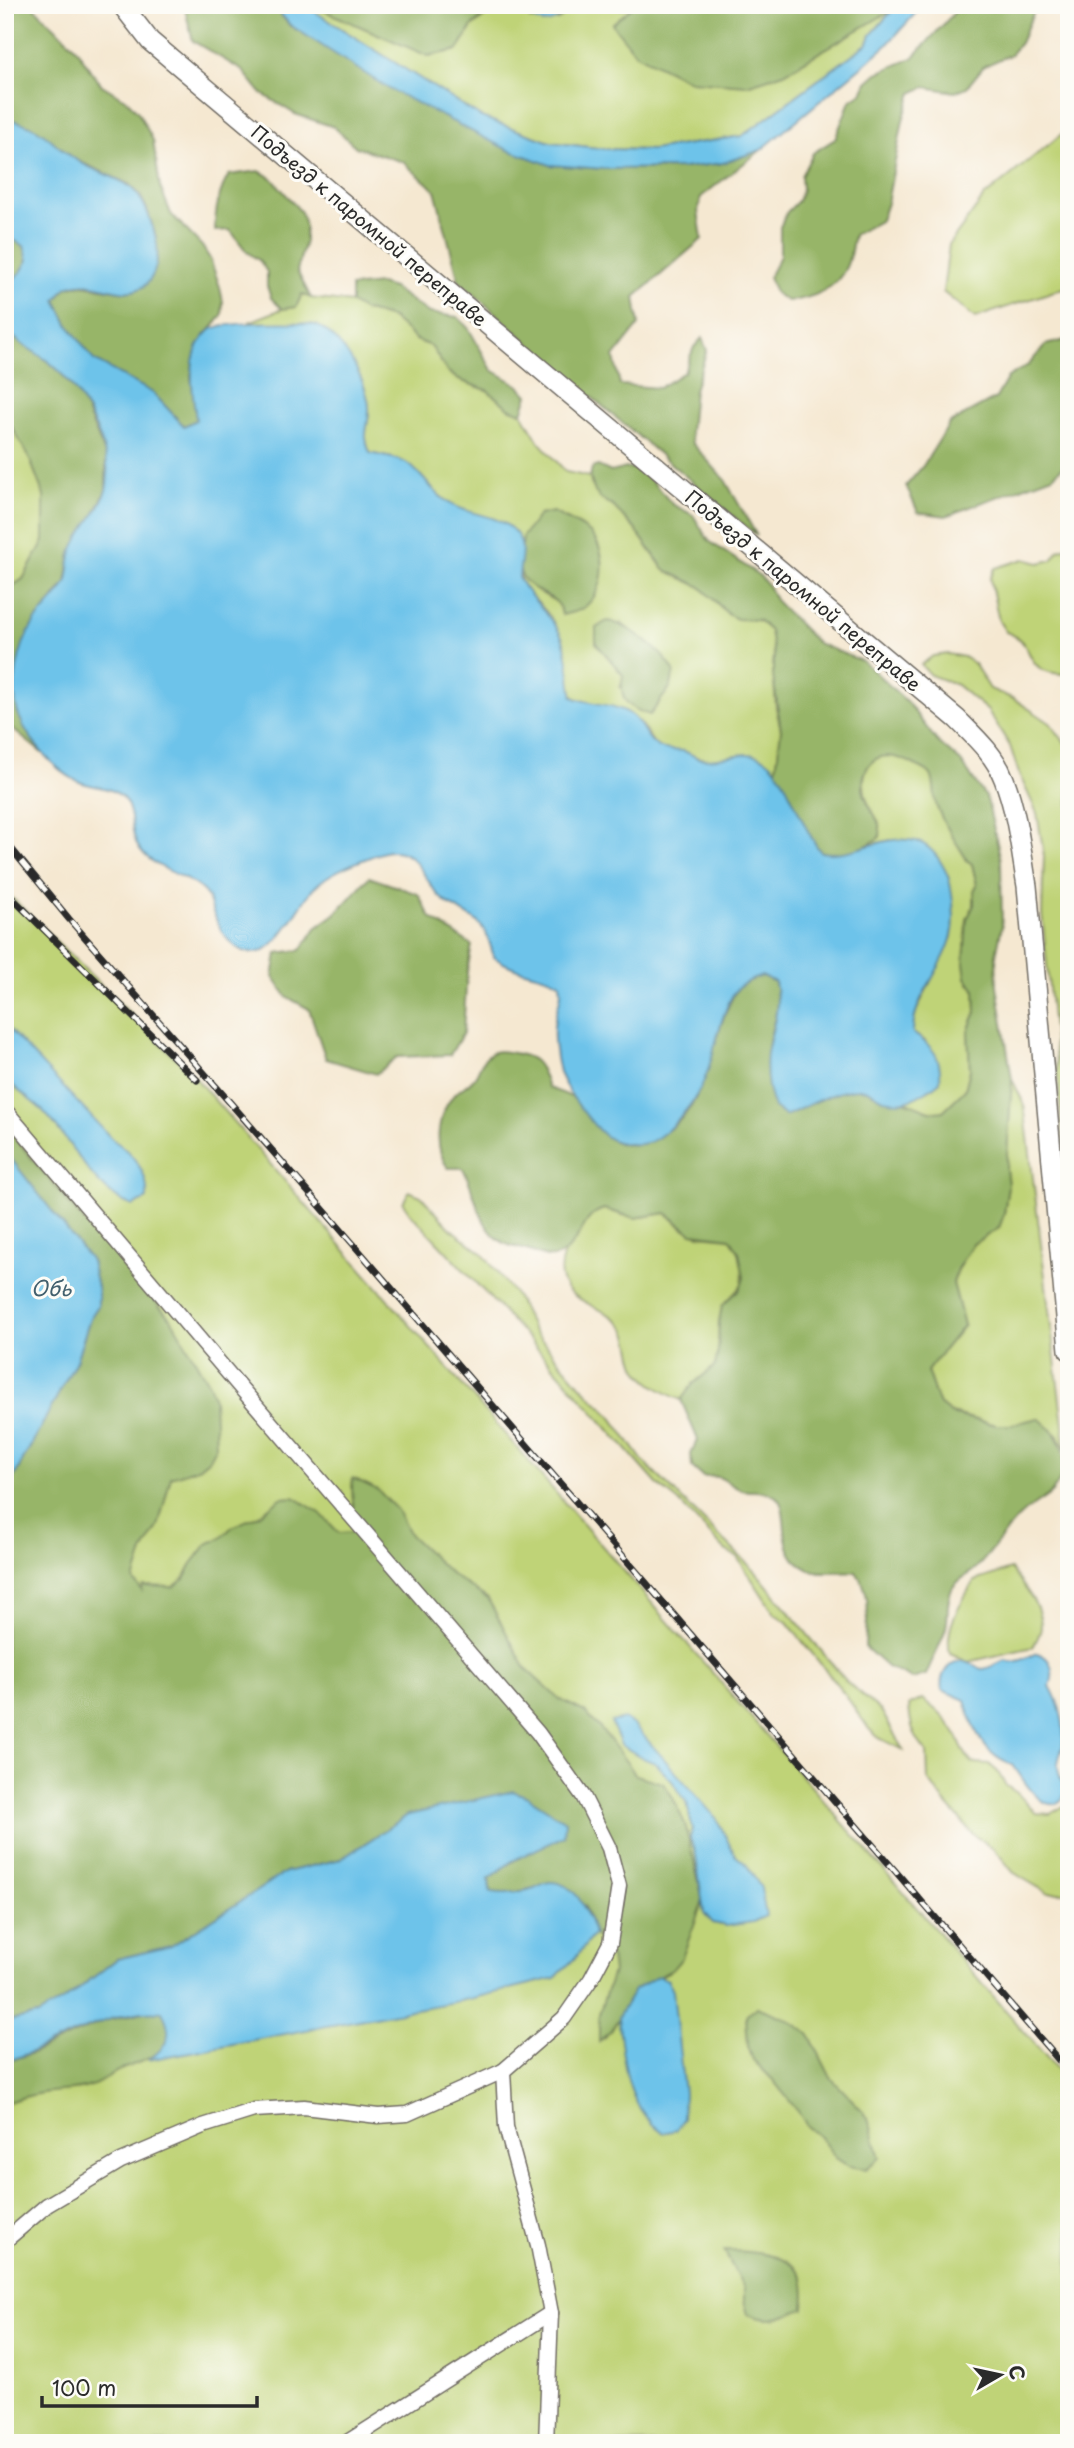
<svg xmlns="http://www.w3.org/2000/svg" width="1074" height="2448" font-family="'Playpen Sans',sans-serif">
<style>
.green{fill:#bfd377;stroke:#757f51;stroke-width:2;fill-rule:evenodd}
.forest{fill:#97b568;stroke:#61704a;stroke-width:2}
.water{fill:#6dc3ea;stroke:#4c778a;stroke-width:2}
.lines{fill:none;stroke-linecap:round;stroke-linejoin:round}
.street-casing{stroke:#726d65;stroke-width:17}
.secondary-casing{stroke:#726d65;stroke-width:22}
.street{stroke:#fff;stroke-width:14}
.secondary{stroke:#fff;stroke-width:19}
.rail-casing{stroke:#2b2b2b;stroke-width:7}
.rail{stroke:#fdfcf7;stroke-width:4.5;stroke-dasharray:13;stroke-linecap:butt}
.labels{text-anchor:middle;stroke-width:6;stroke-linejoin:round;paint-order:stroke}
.street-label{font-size:19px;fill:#2b2b2b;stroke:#fdfcf7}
.water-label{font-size:21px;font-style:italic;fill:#42606e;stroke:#fdfcf7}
</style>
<rect width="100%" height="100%" fill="#fdfcf7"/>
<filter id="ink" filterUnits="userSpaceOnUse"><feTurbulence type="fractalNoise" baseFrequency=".0143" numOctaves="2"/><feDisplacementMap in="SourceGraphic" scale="14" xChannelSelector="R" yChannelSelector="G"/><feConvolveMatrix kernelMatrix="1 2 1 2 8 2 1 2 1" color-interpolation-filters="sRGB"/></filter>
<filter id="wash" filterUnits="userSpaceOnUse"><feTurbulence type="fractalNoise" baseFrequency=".00686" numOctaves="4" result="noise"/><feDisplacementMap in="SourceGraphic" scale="28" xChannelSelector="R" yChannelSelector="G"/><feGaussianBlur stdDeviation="1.57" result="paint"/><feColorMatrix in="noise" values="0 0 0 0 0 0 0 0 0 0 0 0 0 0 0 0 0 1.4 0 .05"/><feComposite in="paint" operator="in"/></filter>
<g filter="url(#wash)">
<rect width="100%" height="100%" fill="#f5e8d1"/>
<g class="green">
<polygon points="304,5 311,5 429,56 458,50 472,27 498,5 517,5 531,20 558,20 577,5 613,5 621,9 635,6 613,24 784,73 892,10 871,35 868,43 742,136 652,150 605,149 550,142 481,117"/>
<polygon points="1069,128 1069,286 975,318 943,292 949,245 984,197"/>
<path d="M302 294 311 298 351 303 363 310 392 318 416 340 431 346 448 372 459 380 487 390 509 408 522 413 539 442 566 472 590 477 591 484 600 498 614 507 635 529 664 570 701 587 729 615 744 619 752 618 765 624 770 631 774 655 773 668 776 708 781 730 776 770 784 784 777 772 739 755 711 760 696 757 683 751H669L656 746 639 722 615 708 587 703 573 697C565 665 568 641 548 614 533 595 518 591 519 564 526 584 538 593 557 602L581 526 553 512 523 536V550C509 514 483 521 454 506 436 497 426 478 410 466 399 457 384 457 370 453 361 429 369 430 369 410 368 377 335 349 317 325L249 322 282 309 296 307ZM621 623 644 642 620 688 624 675 616 663Z"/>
<polygon points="5,415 29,457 44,496 44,541 23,579 5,591"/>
<path d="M1069 546V676L1067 674C1018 674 1041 644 1006 632L999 621 990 579 995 568 1024 559 1039 563 1052 560 1059 550Z"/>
<polygon points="948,654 964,657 975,665 990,689 1014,699 1050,723 1069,748 1069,1198 1042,914 1044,856 1037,813 1019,774 1010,746 988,711 957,685 930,675 921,665 933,656"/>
<path d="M888 755 903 758 929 772 933 778 937 808 967 860 972 864 977 885 974 891V906L967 919 964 963 969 984 975 989 976 1012 968 1031 970 1070 965 1090 943 1111 936 1113 902 1101 929 1090 940 1081 925 1041 913 1033V1018L952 937 953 906 948 875 890 840 862 847 872 842 879 822C863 802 852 761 888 755Z"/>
<polygon points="5,891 192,1074 1069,2083 1069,2443 5,2443 5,1494 76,1361 95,1277 5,1151"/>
<polygon points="1012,1079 1024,1104 1066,1450 1059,1437 1038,1418 1010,1425 996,1425 951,1413 938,1403 927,1370 964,1325 953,1283 964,1255 973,1244 999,1228 1004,1214 1008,1185 1006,1169"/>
<polygon points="409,1191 421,1196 451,1229 482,1253 516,1296 534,1331 580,1385 610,1415 643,1461 756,1572 847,1682 882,1712 903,1750 879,1738 869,1729 844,1693 787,1622 775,1614 737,1557 725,1550 678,1501 657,1484 527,1337 410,1213 403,1203"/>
<path d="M604 1209 626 1216 643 1217 666 1213 684 1229 699 1235 730 1238 739 1252 743 1271 742 1285 727 1301 719 1321 718 1352 715 1366 693 1384 681 1400C666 1393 646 1384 637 1368 631 1356 632 1338 624 1327 606 1302 547 1303 563 1256 564 1250 572 1245 576 1240 585 1226 587 1214 604 1209Z"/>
<path d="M1011 1569C1023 1587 1041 1603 1041 1627 1041 1633 1036 1641 1033 1647L968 1662 950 1654C944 1627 961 1603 974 1581Z"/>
<path d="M922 1699C936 1709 950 1722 958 1738 963 1748 964 1755 972 1763L989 1764 998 1772 1005 1785 1017 1793 1036 1813 1050 1814 1069 1803V1893H1048L1024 1879 1013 1872 996 1851 974 1835 944 1801 928 1779 927 1752C913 1737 910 1724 909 1705Z"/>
</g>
<g class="forest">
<polygon points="5,5 32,5 76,48 92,73 102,85 128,101 138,112 153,140 160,187 171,214 202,246 210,259 220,287 223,302 222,316 203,338 193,363 191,377 197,420 184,426 153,393 94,360 69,326 56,300 67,287 83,285 126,292 156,237 147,209 140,195 129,184 76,160 31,126 5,118"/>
<polygon points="184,5 273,5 290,26 550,165 604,169 683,168 723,163 761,150 701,197 698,211 702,239 635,297 639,325 614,357 620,385 659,388 684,372 694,347 702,338 707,350 694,390 690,432 692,443 725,480 757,536 564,374 459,281 435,190 403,162 356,147 334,127 295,114 261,93 243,71 193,41"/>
<polygon points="311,5 498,5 472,26 458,50 428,56"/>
<polygon points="635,5 897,5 892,10 784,73 747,85 690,81 636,54 612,24"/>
<path d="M961 5H1037L1020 43 1010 55 984 66 967 87 955 92 925 87 912 93 903 120 887 203 881 220 854 235C852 244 851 254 848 262 839 289 812 299 787 301L775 293 769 277 780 256V227L787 212 798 201 802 189 801 176 813 153 835 139 850 101 862 93 867 82 877 73 913 58Z"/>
<path d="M259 171 272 178 301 212 305 226V241L297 271 311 298 302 294 296 307 282 309 271 298 267 286V272L260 261 247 252 230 230 215 231C215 210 218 192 229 175Z"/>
<polygon points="5,235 24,246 28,260 21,272 5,287"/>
<polygon points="380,284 393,288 429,313 458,317 469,329 492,370 518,385 528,395 522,413 509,408 487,390 459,380 447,371 431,346 416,340 392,318 363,310 351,303 351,287"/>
<polygon points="5,329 22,344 35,351 57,369 75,390 83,402 106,456 106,490 94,516 71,553 66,583 32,626 18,663 20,717 43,754 5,723 5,591 23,579 44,541 44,496 29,457 5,415"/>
<polygon points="1069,339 1069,461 1053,476 946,516 918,512 906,486 923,466 950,423 996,398 1008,377 1028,365 1046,345"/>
<path d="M598 466 611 472 626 468 634 469 652 481 672 504 693 515 709 541 760 576 769 587 775 600 817 643 862 661 874 671 907 702 937 741 961 762 987 799 1001 860 1002 926 996 955 997 986 1012 1079 1006 1169 1008 1185 1004 1214 999 1228 973 1244 957 1269 953 1283 964 1325 927 1371 938 1403 951 1414 996 1425H1010L1038 1418C1065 1438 1074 1466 1051 1493 1043 1500 1033 1505 1025 1512 1006 1528 994 1551 976 1568 969 1575 956 1580 952 1589 945 1602 950 1617 945 1631 940 1646 932 1660 926 1675L912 1679 887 1667 865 1647C866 1620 874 1596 856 1572 842 1570 821 1575 808 1569 769 1551 798 1502 769 1493 761 1490 751 1492 742 1490 724 1484 727 1474 703 1477L692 1467 691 1453 698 1440 681 1400 693 1384 715 1366 718 1351 719 1321 722 1306 739 1290 744 1278 739 1252 730 1238 692 1233 666 1213 635 1218 604 1209C584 1215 583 1234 569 1248 556 1262 546 1258 530 1251 522 1248 512 1247 504 1243 478 1228 476 1192 463 1168H448C433 1147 437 1117 452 1097 458 1090 467 1086 473 1079 479 1073 480 1062 487 1056 493 1050 500 1051 508 1052 536 1056 539 1061 548 1088 556 1091 566 1094 573 1098 592 1112 597 1139 623 1144 635 1146 643 1142 654 1138 708 1114 707 1053 728 1007 731 1001 734 993 738 988 744 982 754 979 762 976L775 982C782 1016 769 1024 768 1052 767 1066 781 1101 785 1116 809 1106 835 1088 862 1089 871 1090 878 1097 886 1100 891 1102 897 1100 902 1101 917 1103 927 1115 943 1111L965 1090 970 1070 968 1031 976 1012 975 989 966 978 964 963 967 919 974 905V891L977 885 972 864 967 860C957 843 944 826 937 807 933 798 936 784 931 775 927 769 919 767 913 764 894 754 871 750 864 776 857 802 884 816 880 837 863 850 842 856 821 852L811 839 776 770 781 730 773 676 774 655 770 631 759 620 737 619 729 615 701 587 665 570 635 529 614 507 600 498 595 492 590 477 592 468Z"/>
<path d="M553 512C566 520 581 524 591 534 608 554 606 587 587 605 581 611 571 613 562 615 561 611 560 607 558 604 549 592 520 590 519 564 519 557 523 546 523 536L539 515Z"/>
<path d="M607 621C629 624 663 652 674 671L671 686 650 715C627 708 618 699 623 675L596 643V628Z"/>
<polygon points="369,877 418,894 431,918 472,945 467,972 463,1033 450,1055 397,1057 376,1074 326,1059 309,1009 287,997 273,977 277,953 301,950 316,928 335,914"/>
<path d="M5 1126 102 1243 114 1250 134 1271 160 1307 172 1320 210 1386 214 1399 216 1446 209 1459 198 1468 171 1477 158 1527 143 1552 134 1581 142 1591 143 1586 173 1587 184 1579 191 1565 207 1544 221 1538 232 1527 259 1515 281 1498 294 1497 320 1513 339 1533 353 1532C358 1513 349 1497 353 1478L378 1490 397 1510 410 1535 452 1575 488 1599 526 1669 559 1699 585 1712 607 1736 636 1775 663 1783 672 1796 685 1824 703 1900 682 1958 672 1970 634 1990 611 2031 599 2041V2014L613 1972 611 1957 594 1934 585 1906 534 1888 506 1894 490 1892 489 1879 499 1870 525 1854 564 1835 540 1805 528 1797 408 1815 341 1859 286 1872 171 1946 117 1959 67 1998 38 2015 5 2022V1494L76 1361 90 1318 98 1306V1292L91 1261 5 1151Z"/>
<polygon points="757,2007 785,2018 809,2034 831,2078 862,2110 870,2124 880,2158 866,2169 848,2166 836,2158 818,2135 807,2126 800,2114 772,2079 753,2060 748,2046 746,2016"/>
<path d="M149 2011 163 2012C183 2051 149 2058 120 2070 110 2074 102 2083 91 2086 76 2092 59 2090 42 2093 30 2095 17 2099 5 2103V2062L35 2052 103 2021Z"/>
<path d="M724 2251C746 2251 791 2253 802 2276 806 2286 805 2299 804 2309 780 2317 773 2324 748 2314L744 2301V2288Z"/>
</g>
<g class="water">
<polygon points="273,5 304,5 481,117 550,142 605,149 652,150 742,136 868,43 871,35 897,5 923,5 886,46 761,150 723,163 683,168 604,169 550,165 508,150 389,89 290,25"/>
<path d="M517 5H577C551 26 541 31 517 5Z"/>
<path d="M5 118C19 122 33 125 44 134 56 143 65 153 78 161 114 183 136 174 151 222 155 234 159 246 157 259 156 270 151 284 139 289 117 299 87 274 66 288 62 291 59 297 56 300L69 326 94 360 153 393 184 426 196 420C193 393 185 359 204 337 207 334 209 331 212 329 226 322 305 320 318 326 329 331 339 343 346 352 356 366 370 393 369 411 368 430 362 433 370 453 384 457 399 457 411 466 426 479 437 498 455 506 477 517 504 515 518 536 526 550 519 564 519 579 531 600 551 614 562 637 569 652 569 679 573 697 591 705 614 703 630 714 642 722 645 739 657 746 666 752 674 749 683 751 688 752 693 756 698 758 720 763 747 745 767 760 788 775 801 828 821 852 854 858 883 833 916 841 928 844 937 855 943 866 950 877 951 888 953 902 954 914 955 927 951 939 942 972 913 996 913 1033 932 1046 942 1056 940 1081 927 1092 905 1107 886 1100 878 1097 872 1090 862 1089 837 1088 808 1106 785 1116L774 1108C767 1090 765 1072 767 1053 772 1026 781 1011 775 982L762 976C754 979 744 982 738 988 722 1005 715 1051 707 1073 700 1094 687 1110 672 1126 662 1135 655 1142 641 1144 628 1145 616 1144 605 1136 592 1125 564 1088 559 1072 555 1057 552 1033 555 1019 557 1004 563 1000 560 983 538 970 519 975 494 957 491 949 489 937 484 930 474 913 452 911 439 896 427 883 420 860 403 853 391 848 381 853 370 857 352 864 328 873 315 887 299 903 279 951 255 953 235 954 221 933 215 917 211 909 210 897 203 891 184 873 152 870 138 846 130 833 134 815 126 802 114 784 92 789 75 780 52 767 29 741 19 716 9 690 18 646 34 623 43 610 59 597 66 583 70 573 68 560 73 549 81 529 100 512 106 490 115 453 84 397 59 371 49 360 35 353 22 344 16 340 11 334 5 329V287L21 272 28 260 24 246 5 235Z"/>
<path d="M5 1025 112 1139C133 1153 150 1174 147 1199L133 1206C94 1193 72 1141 44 1112 35 1102 9 1087 5 1074 2 1060 5 1040 5 1025Z"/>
<polygon points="5,1151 91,1261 98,1292 98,1306 90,1318 76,1361 5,1494"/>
<path d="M1037 1653C1052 1657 1055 1672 1050 1686 1059 1702 1066 1724 1063 1744 1062 1751 1058 1758 1058 1765 1057 1774 1065 1783 1065 1792 1065 1795 1062 1799 1060 1801 1043 1816 1021 1776 1013 1765 983 1756 973 1728 965 1700L942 1690C939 1675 950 1657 968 1662 973 1663 977 1669 983 1669 990 1668 998 1663 1005 1660 1016 1665 1026 1657 1037 1653Z"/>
<polygon points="624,1719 635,1726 717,1819 735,1855 746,1864 761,1888 766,1916 753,1922 726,1926 713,1923 704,1913 695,1850 690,1839 692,1829 687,1803 672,1781 655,1763 643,1758 621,1745 611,1722"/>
<path d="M513 1791 528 1797 565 1821 564 1836 512 1861 489 1879 490 1892C505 1894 520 1893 534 1888 539 1886 545 1882 550 1882 578 1882 587 1913 594 1934L577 1956 555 1978 469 1999 148 2060C168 2047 174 2033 162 2012 113 2006 53 2047 5 2062V2022L38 2015 67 1998 117 1959 171 1946 286 1872 341 1859 408 1815Z"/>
<path d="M658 1976 668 1980 673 1991 684 2093 683 2119 676 2130 663 2133C624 2105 624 2061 618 2017L634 1990Z"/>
</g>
</g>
<g filter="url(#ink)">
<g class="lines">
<g class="street-casing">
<g id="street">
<polyline points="5,1110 240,1387 538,1733 583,1796 609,1848 619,1886 610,1943 591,1979 564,2018 503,2071 506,2127 538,2245 551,2313 546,2443"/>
<polyline points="5,2241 47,2205 121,2161 203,2126 254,2110 304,2107 378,2116 407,2114 503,2071"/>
<polyline points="346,2443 551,2313"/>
</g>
</g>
<g class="secondary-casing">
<path id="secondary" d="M122 5 150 41 957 719C975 737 995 755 1004 779 1017 812 1021 851 1027 886L1069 1350"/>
</g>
<use href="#street" class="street"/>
<use href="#secondary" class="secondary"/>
<g class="rail-casing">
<g id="rail">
<polyline points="5,841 69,919 297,1179 1069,2072"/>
<polyline points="5,891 197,1080"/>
</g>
</g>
<use href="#rail" class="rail"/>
</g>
</g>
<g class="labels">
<g class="street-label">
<text transform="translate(369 226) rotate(40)" y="7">Подъезд к паромной переправе</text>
<text transform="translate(803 591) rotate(40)" y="7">Подъезд к паромной переправе</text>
</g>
<g class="water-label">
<text x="51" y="1296">Обь</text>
</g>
</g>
<rect width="1074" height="2448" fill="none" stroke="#fdfcf7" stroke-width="28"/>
<g transform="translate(1000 2375) rotate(81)" stroke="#fdfcf7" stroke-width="5" paint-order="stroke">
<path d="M0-5L12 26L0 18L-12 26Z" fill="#2b2b2b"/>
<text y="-10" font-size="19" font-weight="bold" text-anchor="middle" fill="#2b2b2b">С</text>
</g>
<path d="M42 2396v10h215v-10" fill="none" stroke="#2b2b2b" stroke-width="3.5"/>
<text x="52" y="2396" font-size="21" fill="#2b2b2b" stroke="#fdfcf7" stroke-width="5" paint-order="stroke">100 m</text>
</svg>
